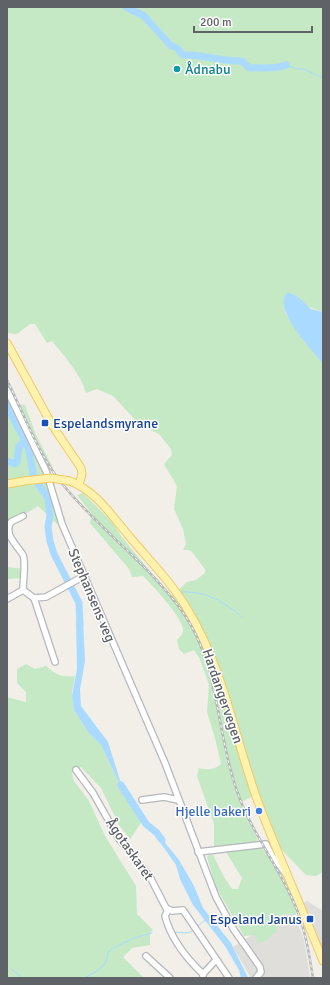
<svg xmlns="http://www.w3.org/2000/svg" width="330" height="985" font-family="Signika,sans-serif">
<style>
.industrial{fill:#e0deda}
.green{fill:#c5e8c5}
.water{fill:#aadaff}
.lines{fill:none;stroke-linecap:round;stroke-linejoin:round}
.stream{stroke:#aadaff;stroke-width:1}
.river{stroke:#aadaff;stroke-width:7}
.minor-casing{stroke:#b5b8bc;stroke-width:8}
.major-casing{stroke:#f2c960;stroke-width:9}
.minor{stroke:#fff;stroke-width:5.5}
.major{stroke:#fff2af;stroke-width:7}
.rail-casing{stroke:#b6b7b8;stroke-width:2.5}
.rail{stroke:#fff;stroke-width:1;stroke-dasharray:3;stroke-linecap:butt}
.major-bridge-casing{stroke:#f2c960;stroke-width:9;stroke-linecap:butt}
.major-bridge{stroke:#fff2af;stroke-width:7}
.culture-dot{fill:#0f9aa8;stroke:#fff;stroke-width:1.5}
.transit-dot{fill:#1a4fb4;stroke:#fff;stroke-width:1.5}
.shop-dot{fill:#3f7fe0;stroke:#fff;stroke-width:1.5}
.labels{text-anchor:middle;stroke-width:3;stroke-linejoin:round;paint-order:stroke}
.culture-label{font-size:14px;fill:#0d838f;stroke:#fff;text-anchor:start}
.transit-label{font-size:14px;fill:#164399;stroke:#fff;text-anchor:start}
.street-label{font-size:14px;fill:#5f6368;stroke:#fff}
.shop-label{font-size:14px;fill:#366cbe;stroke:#fff;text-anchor:end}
</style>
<rect width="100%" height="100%" fill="#f1efe8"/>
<g class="industrial">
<polygon points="307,901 323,911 323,961 308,925 303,903"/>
<polygon points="293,910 304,940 310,978 251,978 233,947"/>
</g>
<g class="green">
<path d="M7 7H323V312L285 298 284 300 285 313 323 364V872L316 876 306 875 281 849 253 796 243 801 242 806 260 845 281 876 298 911 295 915 285 914 277 922V931L267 940 257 944 256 935 244 936 216 887 207 857 209 855H213L224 877 232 889H238L242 878 226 852 214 849V824L197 776 199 768C206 770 215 770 221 764L215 738 207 712 209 685 200 659 194 650 184 654 179 649 177 640C180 637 184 634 183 629 182 617 152 585 143 576L132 577 129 569 90 523 92 514 77 495 83 493 114 524 121 536 162 586 170 595H173L187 582 196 580 205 573V569L192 552 189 550H183L186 544 183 529 174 509 177 486 164 464 172 455 171 449 159 434 139 424 113 396 97 389 86 393C81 374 64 356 52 341L47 343 35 324H30L17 334 7 333Z"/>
<path d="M7 385 16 404 25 405 36 435 53 468 49 472C51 483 58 510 65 518L57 524 38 506 27 513 18 514 7 522Z"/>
<polygon points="7,567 25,569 24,578 7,579"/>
<path d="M26 664 35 669 46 666C54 674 63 678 75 676L72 692 74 710 88 732 101 745 124 793 143 820 130 839 119 825 101 788 81 767 72 772 74 781 89 801 105 836 136 886 137 914 153 930 150 933V945L132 948 123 957 144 978H7V697L26 702V692L17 683V669Z"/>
</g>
<g class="water">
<path d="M288 292 298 297 311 309 323 312V364C313 350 270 308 288 292Z"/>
<polygon points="81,616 83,620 85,661 80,689 81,706 108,742 124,793 101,745 88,732 74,710 72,696 77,669 76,621"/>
<polygon points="157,833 179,860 194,886 203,908 231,943 248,978 241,978 239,970 225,946 193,905 180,879 176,865 157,838"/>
</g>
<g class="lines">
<g class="stream">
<polyline points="286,65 298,69 304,69 323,78"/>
<path d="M180 592C206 591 223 601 242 617"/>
<polyline points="198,926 205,920"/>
<polyline points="173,932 187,933 192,931"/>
<polyline points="11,969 23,978"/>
<path d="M85 978C96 970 107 969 108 952 122 942 136 937 152 933"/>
</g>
<g class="river">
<path d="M126 7 144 16 171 46 177 48 183 55C203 54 222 62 242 61L249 68C261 67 274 70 286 65"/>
<polyline points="7,406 28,447 34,478 48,498 50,516 48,527 50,541 54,554 79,603 80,625"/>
<polyline points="7,461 15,464 17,461 19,446 25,442"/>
<polyline points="121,785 146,824 157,833 162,840"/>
</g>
<g class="minor-casing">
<g id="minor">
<polyline points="7,390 46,471 62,524 165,763 216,897 234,930 260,967 261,972 256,978"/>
<path d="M23 516 11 522C3 534 17 545 23 555 26 562 23 581 23 590"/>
<polyline points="34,598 55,662"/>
<polyline points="7,599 23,590 34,598 46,597 84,576"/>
<polyline points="76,770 93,793 119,839 150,877 166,908 172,911 183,910 229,978"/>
<polyline points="142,800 164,797 178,800"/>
<polyline points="198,852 266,844 272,856 287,875"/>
<path d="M168 910 165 916C171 939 186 958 203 974"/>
<polyline points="146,956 170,978"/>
<polyline points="203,978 203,974 216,960"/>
</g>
</g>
<g class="major-casing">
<g id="major">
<polyline points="7,343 52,425 81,468 82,474 79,485"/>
<path d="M70 481C96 491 112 516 129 536 149 560 173 584 189 612 224 670 235 739 258 802 278 855 302 908 323 961"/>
<polyline points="7,484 24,481"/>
</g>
</g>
<use href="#minor" class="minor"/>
<use href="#major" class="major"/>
<g class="rail-casing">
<path id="rail" d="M7 380C25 416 38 455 64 486 101 531 151 566 184 614 220 667 216 733 237 791 251 832 278 865 295 905 305 928 309 953 313 978"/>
</g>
<use href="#rail" class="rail"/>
<g class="major-bridge-casing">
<polyline id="major-bridge" points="24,481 51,478 70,481"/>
</g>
<use href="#major-bridge" class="major-bridge"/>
</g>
<circle class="culture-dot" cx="177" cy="69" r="4"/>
<g class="transit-dot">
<rect x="41" y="419" width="8" height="8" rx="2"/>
<rect x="306" y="915" width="8" height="8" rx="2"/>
</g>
<circle class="shop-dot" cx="259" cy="811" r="4"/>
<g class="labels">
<g class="culture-label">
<text x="185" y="74">Ådnabu</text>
</g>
<g class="transit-label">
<text x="53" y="428">Espelandsmyrane</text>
<text x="302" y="924" text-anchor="end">Espeland Janus</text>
</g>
<g class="street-label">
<text transform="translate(92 595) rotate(67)" y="5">Stephansens veg</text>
<text transform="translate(223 696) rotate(71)" y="5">Hardangervegen</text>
<text transform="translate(130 849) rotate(55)" y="5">Ågotaskaret</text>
</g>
<g class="shop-label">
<text x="251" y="816">Hjelle bakeri</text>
</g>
</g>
<rect width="330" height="985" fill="none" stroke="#5f6368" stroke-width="16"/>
<path d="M194 26v6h118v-6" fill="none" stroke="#5f6368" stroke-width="2"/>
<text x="200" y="26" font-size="12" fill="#5f6368" stroke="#ffffff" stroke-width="3" paint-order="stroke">200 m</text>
</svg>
